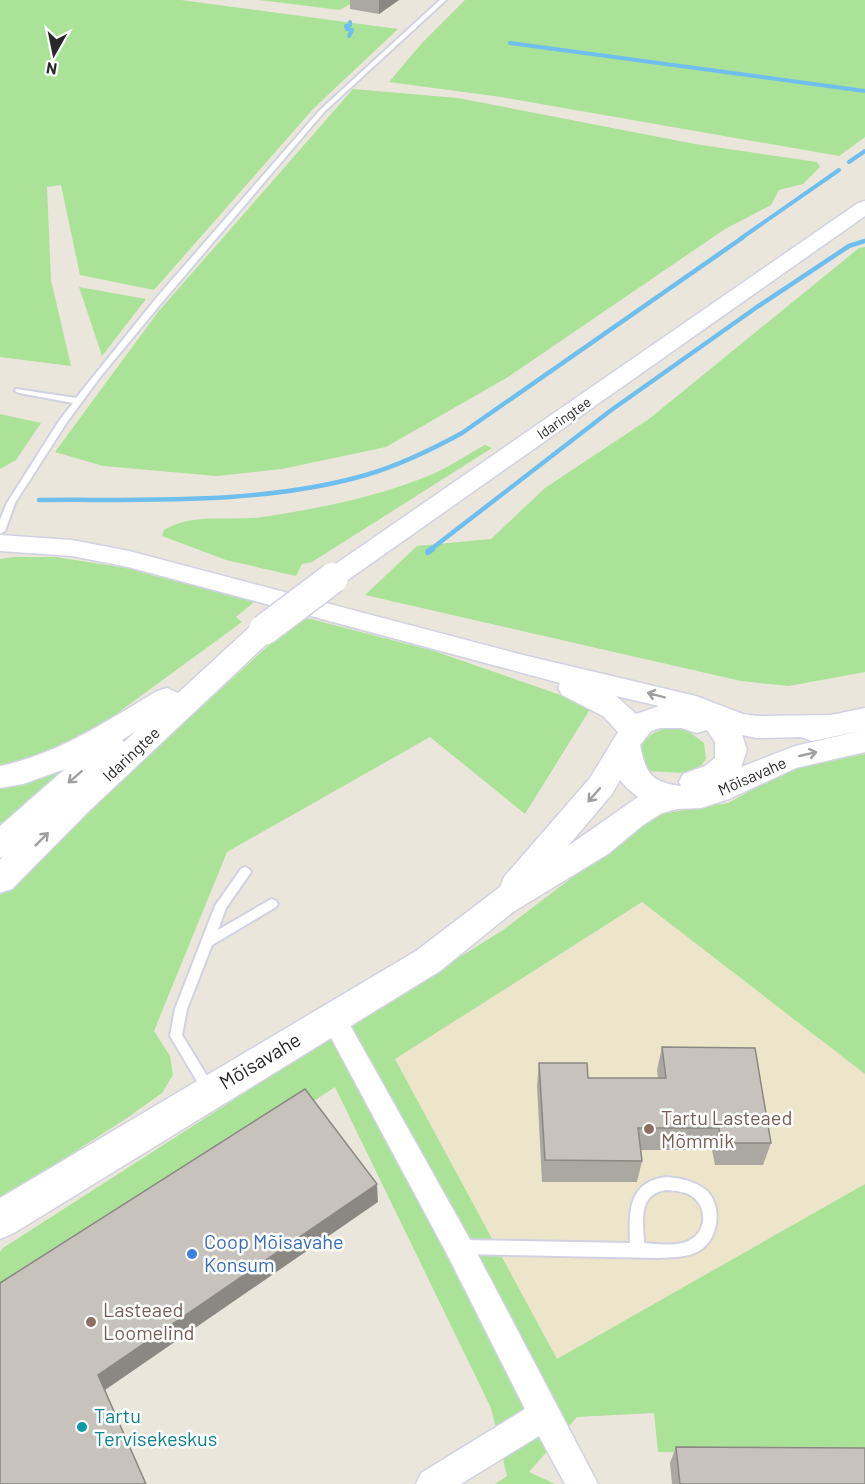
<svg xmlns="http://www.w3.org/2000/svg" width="865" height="1484" font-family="Barlow,sans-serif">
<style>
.education{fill:#ede5ca}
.green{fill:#aae298}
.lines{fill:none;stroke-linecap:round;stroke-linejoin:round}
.stream-far2{stroke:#6ebfed;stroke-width:4}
.stream-far1{stroke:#6ebfed;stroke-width:4.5}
.stream{stroke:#6ebfed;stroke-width:6}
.lane-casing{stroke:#d0d2e2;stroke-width:4}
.street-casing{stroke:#d0d2e2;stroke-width:3}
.secondary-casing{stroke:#d0d2e2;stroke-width:3}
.lane{fill:#fff;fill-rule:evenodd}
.street{fill:#fff;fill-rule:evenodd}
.secondary{fill:#fff;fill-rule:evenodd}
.secondary-bridge-casing{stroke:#d0d2e2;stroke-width:33;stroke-linecap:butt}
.secondary-bridge{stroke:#fff;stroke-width:30}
.wall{fill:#aba7a1}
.shaded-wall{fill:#8b8883}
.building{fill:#c7c2bb;stroke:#8b8883;stroke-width:1.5}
.oneway{stroke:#9f9f9f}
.education-dot{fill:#8d6e63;stroke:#fff;stroke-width:2}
.shop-dot{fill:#3f7fe0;stroke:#fff;stroke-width:2}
.culture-dot{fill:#0f9aa8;stroke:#fff;stroke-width:2}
.labels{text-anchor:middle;stroke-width:5;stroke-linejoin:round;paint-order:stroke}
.far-street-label{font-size:14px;fill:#292929;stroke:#fff}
.street-label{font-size:16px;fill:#292929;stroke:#fff}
.near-street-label{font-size:20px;fill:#292929;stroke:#fff}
.near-education-label{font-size:20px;fill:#785e54;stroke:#fff;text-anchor:start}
.near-shop-label{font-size:20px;fill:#366cbe;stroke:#fff;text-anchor:start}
.near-culture-label{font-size:20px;fill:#0d838f;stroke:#fff;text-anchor:start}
</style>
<rect width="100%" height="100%" fill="#ebe6db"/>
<polygon class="education" points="643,902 865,1074 865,1184 557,1359 395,1059"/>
<g class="green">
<polygon points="0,0 181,0 398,29 313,109 154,290 80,275 61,185 47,187 51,280 71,366 0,357"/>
<polygon points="259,0 357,0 340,10"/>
<polygon points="465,0 865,0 865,137 839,156 501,97 389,82 422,43"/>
<polygon points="353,89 458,98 695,144 817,162 820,167 803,184 779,190 771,205 725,229 508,377 386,447 282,469 217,476 103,466 55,452 158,312"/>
<polygon points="865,247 865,672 789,686 741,681 365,595 417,546 491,539 545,488 649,419 859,248"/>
<polygon points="79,287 146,299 102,356"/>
<polygon points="0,414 41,423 16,460 0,469"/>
<path d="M485 445 492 448 312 562 302 564 296 576 226 560 162 536 164 530C194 512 230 522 263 517 321 508 378 497 433 474 451 466 468 454 485 445Z"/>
<polygon points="15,557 56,557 126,568 254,602 236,617 242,622 97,728 54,752 0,767 0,559"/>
<polygon points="307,618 434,651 592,706 525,814 430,737 227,852 154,1031 170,1056 173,1075 162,1093 127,1118 0,1200 0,895 14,880 271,643"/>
<path d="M668 728 687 730 704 743 706 759C692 781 670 769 648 772L639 751C645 737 653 731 668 728Z"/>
<polygon points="865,754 865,1074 642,902 395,1059 557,1359 865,1184 865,1455 658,1452 654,1413 577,1417 529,1472 555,1484 495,1484 507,1476 491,1408 335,1087 0,1308 0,1252 3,1248 316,1047 503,930 654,815 728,803 793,768"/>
<polygon points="64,769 0,828 0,786"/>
</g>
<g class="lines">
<g class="stream-far2">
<polyline points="349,36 352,30 347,29 346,26 350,25 350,22"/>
<polyline points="510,43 865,91"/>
<polyline points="849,162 865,151"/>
<polyline points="740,239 839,170"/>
</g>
<g class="stream-far1">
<path d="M39 500C147 499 261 505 366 475 400 465 431 450 462 433L742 238"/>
<polyline points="430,550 610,411 757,307 849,246 865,241"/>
</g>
<polyline class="stream" points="428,552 432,549"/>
<g class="lane-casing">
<g id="lane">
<polygon points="440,0 446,0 324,112 164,300 101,376 67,422 15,503 5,531 0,534 0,520 7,503 59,421 73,403 19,393 15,391 16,389 76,398 158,296 320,110"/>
<polygon points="245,867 249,869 251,872 226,908 218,930 268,901 272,899 276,901 278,904 276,907 212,945 187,1009 182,1035 215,1089 214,1093 209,1095 204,1093 170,1036 175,1009 215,906 241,869"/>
<path d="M666 1177C680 1178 695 1181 706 1190 723 1206 719 1239 699 1251 686 1258 672 1257 658 1258L461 1254 456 1252 454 1247 456 1242 461 1240 630 1243C629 1211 628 1182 666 1177ZM666 1190C676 1191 686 1191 693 1197 708 1208 706 1232 690 1240 678 1247 657 1244 644 1243 643 1221 638 1194 666 1190Z"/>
</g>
</g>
<g class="street-casing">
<polygon id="street" points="332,1006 341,1009 468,1236 598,1484 565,1484 539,1436 461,1484 416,1484 421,1473 525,1409 448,1256 320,1017 323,1009"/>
</g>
<g class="secondary-casing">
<g id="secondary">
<polygon points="865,201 865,216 342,584 333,587 324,584 320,578 324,572 858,203"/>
<path d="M0 535 72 540 129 551 523 655 696 696 743 714 757 716 831 715 865 708V730L812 741 801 737 757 738 742 735 747 750 741 767 795 746 865 730V752L796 768 729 799 701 808 677 809 662 813 643 825 608 854 513 912 440 971 14 1233 0 1239V1198L416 951 500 887 504 877 590 778 618 732 603 716 562 695 558 688 560 683 128 567 72 556 0 551ZM616 696 659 706 636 714ZM660 728H681L697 733 707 730 715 742V758L705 766 683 774 679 782 681 786C650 782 646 773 640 745L651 731ZM620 780 627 788 638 797 568 846 612 794Z"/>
<path d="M264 621 274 623 278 630 274 637 89 811 12 889 0 893V860L3 856 0 858V826L65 769 23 784 0 788V766C58 754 107 721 157 691L167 688 178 693 254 623ZM136 731 124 742 122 740Z"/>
</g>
</g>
<use href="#lane" class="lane"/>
<use href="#street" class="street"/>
<use href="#secondary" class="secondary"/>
<g class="secondary-bridge-casing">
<polyline id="secondary-bridge" points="264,630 333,578"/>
</g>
<use href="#secondary-bridge" class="secondary-bridge"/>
</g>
<g class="wall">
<polygon points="350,0 399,0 379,14 350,9"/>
<polygon points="662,1047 771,1143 763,1165 715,1165 712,1150 641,1150 642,1161 637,1182 542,1182 537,1086 539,1063 588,1078 658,1078 657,1070"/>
<polygon points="676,1447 865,1484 672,1484 670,1463"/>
</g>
<g class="shaded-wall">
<polygon points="379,0 399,0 379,14"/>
<polygon points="377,1184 378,1202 105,1390 146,1484 98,1375"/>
</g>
<g class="building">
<polygon points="662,1047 755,1048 771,1143 722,1143 719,1128 638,1128 642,1161 545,1160 539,1063 587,1063 588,1078 666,1078"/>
<polygon points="305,1089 377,1184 98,1375 146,1484 0,1484 0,1283"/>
<polygon points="676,1447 865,1448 865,1484 680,1484"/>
</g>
<defs><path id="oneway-shaft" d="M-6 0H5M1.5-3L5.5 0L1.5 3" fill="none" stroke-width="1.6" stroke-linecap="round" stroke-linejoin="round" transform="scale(1.5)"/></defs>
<g class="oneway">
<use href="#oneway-shaft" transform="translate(656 695) rotate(-165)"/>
<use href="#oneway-shaft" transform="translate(808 754) rotate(-13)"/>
<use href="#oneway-shaft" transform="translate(75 777) rotate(139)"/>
<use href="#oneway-shaft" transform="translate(594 795) rotate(131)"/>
<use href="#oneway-shaft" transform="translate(42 839) rotate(-45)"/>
</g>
<g class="education-dot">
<circle cx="649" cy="1129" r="6"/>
<circle cx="91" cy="1322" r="6"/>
</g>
<circle class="shop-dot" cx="192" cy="1254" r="6"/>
<circle class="culture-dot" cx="82" cy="1427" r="6"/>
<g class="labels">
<g class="far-street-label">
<text transform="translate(564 418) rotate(-35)" y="5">Idaringtee</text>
</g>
<g class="street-label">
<text transform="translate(131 754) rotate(-43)" y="6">Idaringtee</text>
<text transform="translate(752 776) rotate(-24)" y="6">Mõisavahe</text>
</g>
<g class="near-street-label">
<text transform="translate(260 1061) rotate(-31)" y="7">Mõisavahe</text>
</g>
<g class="near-education-label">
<text x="661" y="1125">Tartu Lasteaed<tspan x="661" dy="23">Mõmmik</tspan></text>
<text x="103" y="1317">Lasteaed<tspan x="103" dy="23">Loomelind</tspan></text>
</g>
<g class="near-shop-label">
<text x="204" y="1249">Coop Mõisavahe<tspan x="204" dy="23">Konsum</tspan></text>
</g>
<g class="near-culture-label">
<text x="94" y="1423">Tartu<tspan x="94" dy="23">Tervisekeskus</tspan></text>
</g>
</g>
<g transform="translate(54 54) rotate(189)" stroke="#ffffff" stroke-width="4.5" paint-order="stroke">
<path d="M0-4.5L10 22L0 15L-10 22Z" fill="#292929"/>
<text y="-9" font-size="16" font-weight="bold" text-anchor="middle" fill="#292929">N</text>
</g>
</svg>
